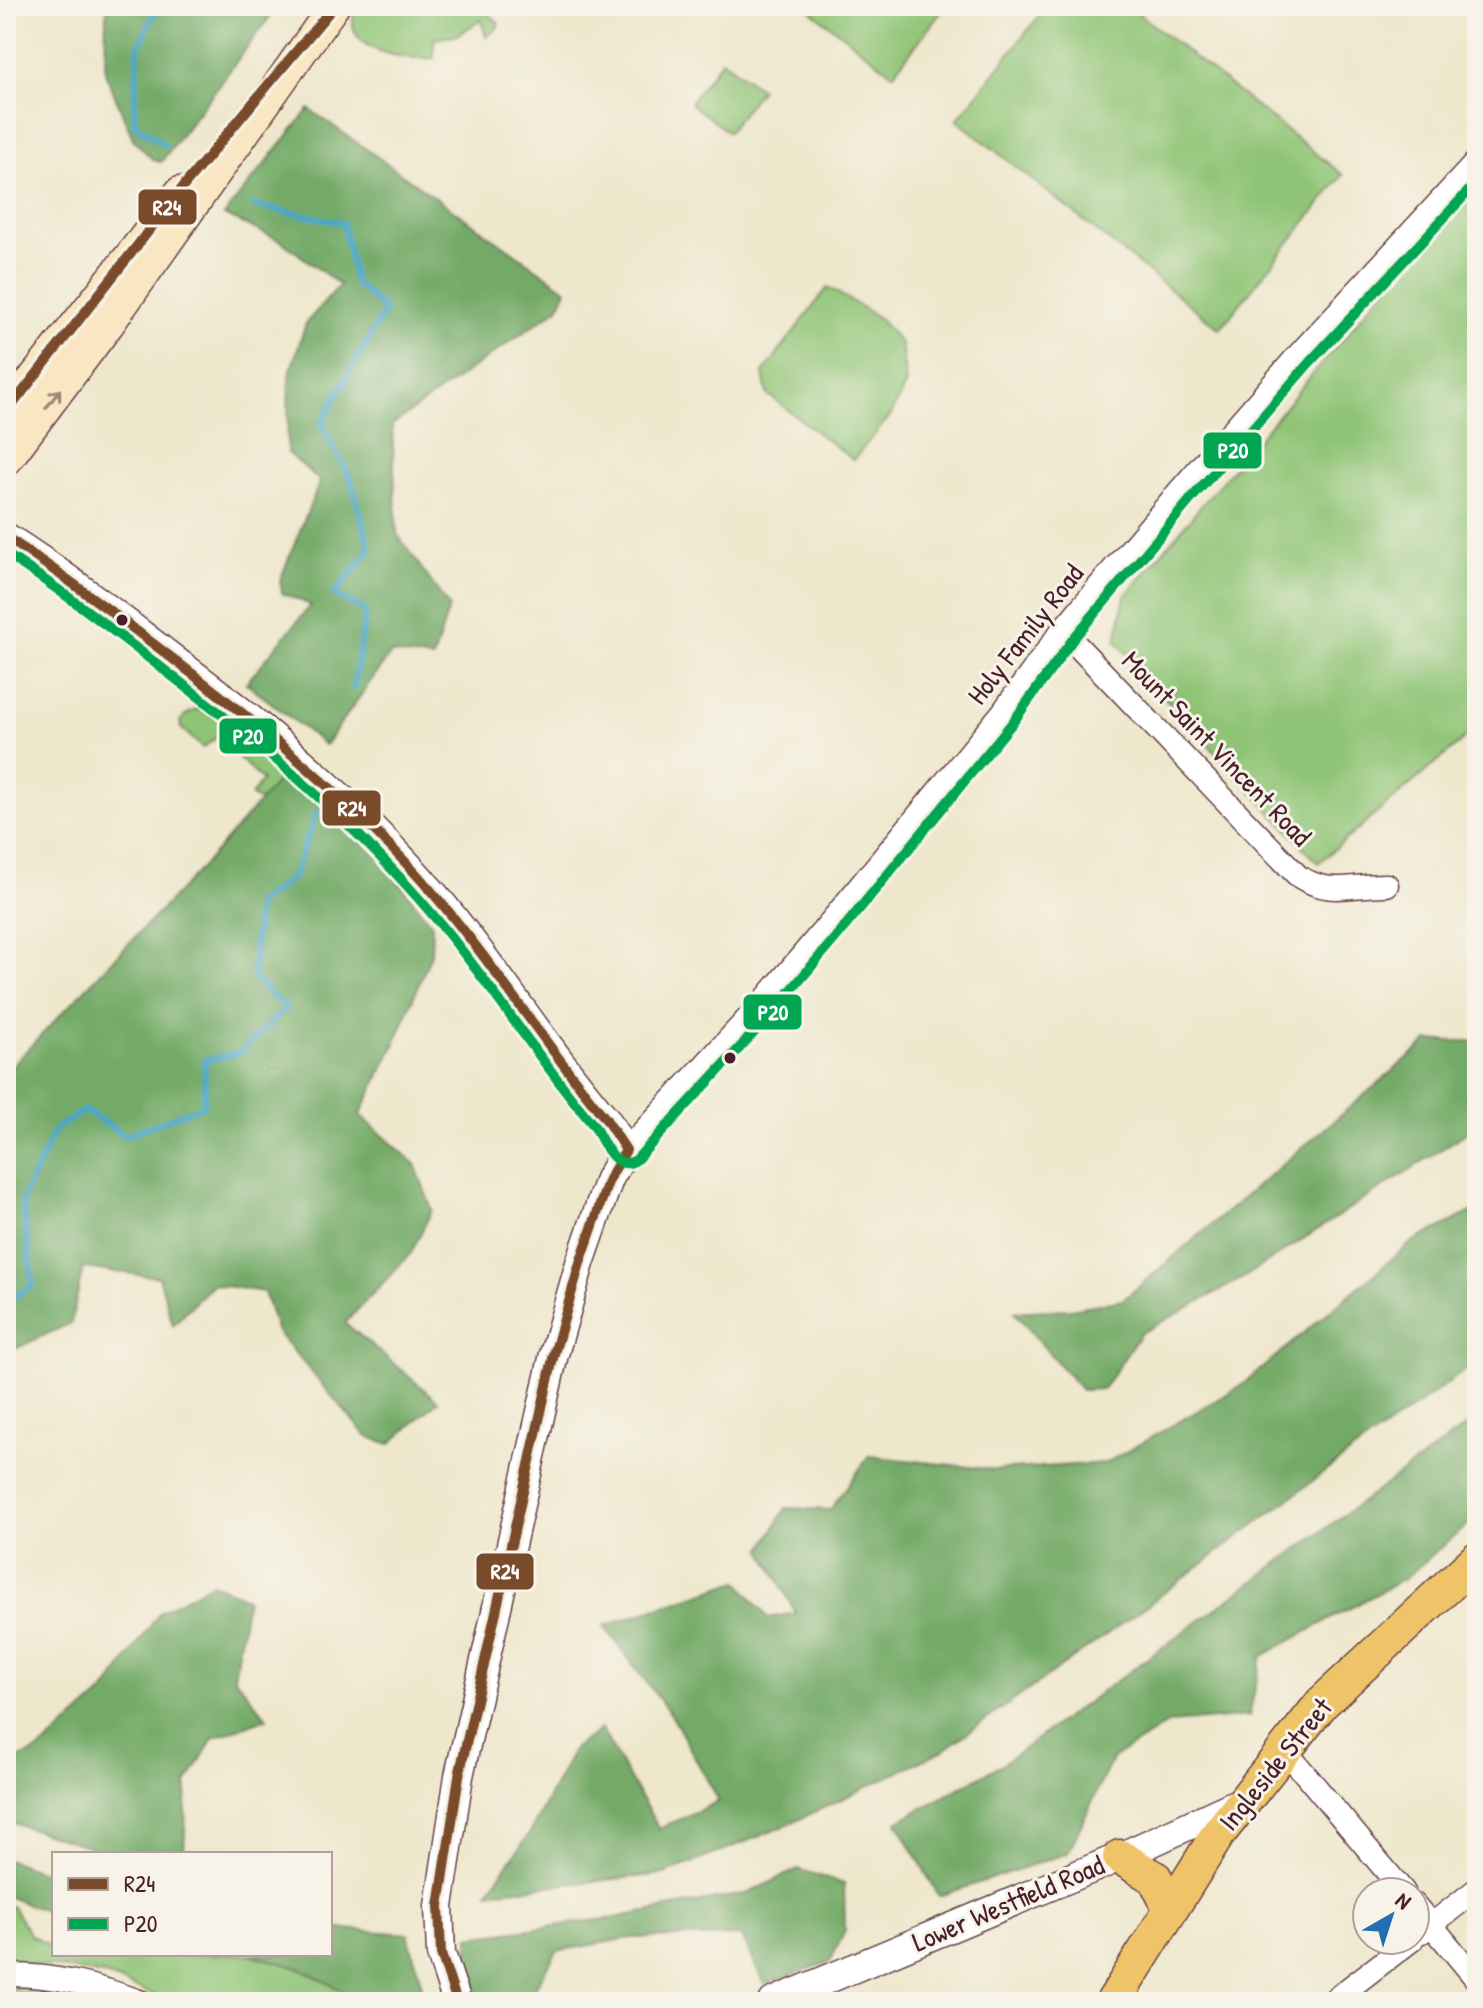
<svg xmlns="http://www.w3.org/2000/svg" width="1483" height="2008" font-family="'Patrick Hand',sans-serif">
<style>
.green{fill:#8fc476;stroke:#6c7250;stroke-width:2}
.forest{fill:#73aa67;stroke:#5e6449;stroke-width:2}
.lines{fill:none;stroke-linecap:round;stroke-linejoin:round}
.stream{stroke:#49a6c8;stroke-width:6}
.minor-casing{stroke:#633d43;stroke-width:25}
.tertiary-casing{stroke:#633d43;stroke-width:31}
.secondary-casing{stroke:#633d43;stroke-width:33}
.primary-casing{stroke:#633d43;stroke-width:37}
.minor{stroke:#fff;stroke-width:22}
.tertiary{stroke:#fff;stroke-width:28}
.secondary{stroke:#f9e7c3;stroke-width:30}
.primary{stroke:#efc469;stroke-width:34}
.bus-1-casing{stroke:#f7f3e8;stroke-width:16}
.bus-2-casing{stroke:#f7f3e8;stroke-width:16}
.bus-1{stroke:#7a4b2a;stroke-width:10}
.bus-2{stroke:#00a651;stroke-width:10}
.oneway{stroke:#a28377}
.bus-dot{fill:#4a1f2b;stroke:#f7f3e8;stroke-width:3}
.labels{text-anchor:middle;stroke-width:6;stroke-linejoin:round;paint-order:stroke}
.street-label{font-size:28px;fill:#4a1f2b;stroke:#f7f3e8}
.line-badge{stroke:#f7f3e8;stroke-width:3}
.badge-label{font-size:22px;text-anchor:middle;font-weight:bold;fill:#fff}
</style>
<rect width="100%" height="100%" fill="#f7f3e8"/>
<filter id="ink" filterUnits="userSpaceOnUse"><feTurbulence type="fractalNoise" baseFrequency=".0125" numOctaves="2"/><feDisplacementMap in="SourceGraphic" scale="16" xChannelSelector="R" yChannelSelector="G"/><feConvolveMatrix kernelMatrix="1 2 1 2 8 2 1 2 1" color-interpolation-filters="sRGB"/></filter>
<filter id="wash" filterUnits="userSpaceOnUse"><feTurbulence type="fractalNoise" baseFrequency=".006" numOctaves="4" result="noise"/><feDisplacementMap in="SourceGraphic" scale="32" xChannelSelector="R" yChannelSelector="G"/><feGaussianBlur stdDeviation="1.8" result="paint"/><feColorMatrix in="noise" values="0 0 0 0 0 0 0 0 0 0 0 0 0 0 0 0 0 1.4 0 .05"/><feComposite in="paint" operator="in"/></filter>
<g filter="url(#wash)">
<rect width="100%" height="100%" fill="#eee7cc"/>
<g class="green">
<path d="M356 6H490L486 12 498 22V27L486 37 481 20 457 35 434 39V58C403 60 338 52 356 6Z"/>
<polygon points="805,6 946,6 893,74"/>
<polygon points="1047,6 1129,6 1343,175 1220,329 957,120"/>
<polygon points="722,60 761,89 728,132 690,103"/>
<polygon points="1466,199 1477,209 1477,728 1318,863 1166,699 1116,641 1125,596 1400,271"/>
<polygon points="828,287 879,318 901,344 906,383 891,415 853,460 767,394 763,373"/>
<polygon points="200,708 220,711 290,767 262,802 251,796 262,780 217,737 203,748 181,728 180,721 187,714"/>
<polygon points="6,1905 13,1907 31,1936 54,1948 54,1954 249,1954 302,1969 363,2002 171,2002 105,1975 6,1960"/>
<polygon points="6,1987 54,1990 102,2002 6,2002"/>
</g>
<g class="forest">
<polygon points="109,6 278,6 161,162 152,159 133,139 105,72 106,14"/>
<polygon points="309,109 567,290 558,308 392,425 397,534 449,607 433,659 391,653 325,745 246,683 311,605 282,593 280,580 320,481 287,452 289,376 306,323 340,285 280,240 224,215"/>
<polygon points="290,767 372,847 432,925 431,954 393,1048 360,1115 415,1164 432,1210 411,1253 345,1323 438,1401 390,1444 366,1436 277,1332 264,1292 212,1284 173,1325 159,1277 83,1268 71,1323 6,1353 6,1072 205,864"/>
<polygon points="1428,1041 1477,1041 1477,1126 1243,1278 1141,1333 1103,1389 1081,1390 1014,1312 1070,1309 1123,1300"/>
<polygon points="1477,1209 1477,1362 1346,1456 1141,1610 942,1751 785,1826 664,1874 488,1892 530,1833 574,1748 601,1729 659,1829 719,1801 672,1716 604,1626 738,1581 768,1618 796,1613 762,1550 786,1508 830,1510 869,1456 996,1470 1106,1463 1241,1386 1412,1242"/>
<polygon points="1477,1418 1477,1517 1404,1579 1262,1656 1249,1716 1169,1723 1112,1759 1068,1853 939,1896 897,1822 1001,1765"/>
<polygon points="212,1583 247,1598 234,1677 267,1718 213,1738 187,1784 184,1854 113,1854 6,1821 6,1764 39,1750 105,1691 160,1612"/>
<polygon points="6,1859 54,1876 54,1914 6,1896"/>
<polygon points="798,1869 844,1884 845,1931 830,1962 764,1984 742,1936 630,1938 557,1951 527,2002 489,2002 476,1995 466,1964 470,1937 614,1918 749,1893"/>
<polygon points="330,1928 408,1934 426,2002 363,2002 302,1969 249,1954 330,1954"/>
</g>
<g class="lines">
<g class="stream">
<polyline points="158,6 138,48 134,124 165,145"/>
<polyline points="253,205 343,223 355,283 385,310 321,423 351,480 370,550 334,594 366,611 353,688"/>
<polyline points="6,1301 33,1285 22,1199 56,1128 85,1110 125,1136 204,1105 205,1060 240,1053 286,1008 253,978 257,903 293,877 317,811"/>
</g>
</g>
</g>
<g filter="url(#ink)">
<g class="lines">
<g class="minor-casing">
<g id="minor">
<path d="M1062 630 1298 876C1331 897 1352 884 1387 885"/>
<polyline points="626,1150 762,1003 831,921 1002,713 1062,630 1180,490 1299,354 1477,161"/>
<polyline points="1284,1749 1404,1892"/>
<polyline points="1415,1905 1477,1980"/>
<polyline points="1422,1932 1477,1889"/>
<path d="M6 1975C53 1974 98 1986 142 2002"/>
<polyline points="1331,2002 1412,1940"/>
</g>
</g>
<g class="tertiary-casing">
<g id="tertiary">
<path d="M6 537C66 575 121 619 177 662 270 731 356 805 432 892 494 964 543 1046 605 1118L626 1150 609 1179 580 1263 554 1354 459 1776 439 1906 441 1954 457 2002"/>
<polyline points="773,2002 1120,1857 1242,1801"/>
</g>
</g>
<g class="secondary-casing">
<g id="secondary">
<polyline points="6,413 180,192"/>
<polyline points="6,461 109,324 334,6"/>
</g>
</g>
<g class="primary-casing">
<g id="primary">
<polyline points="1120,1857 1155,1878 1170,1908"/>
<polyline points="1113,2002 1218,1834 1322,1703 1477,1559"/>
</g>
</g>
<use href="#minor" class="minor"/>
<use href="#tertiary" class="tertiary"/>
<use href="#secondary" class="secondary"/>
<use href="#primary" class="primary"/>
<g class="bus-1-casing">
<g id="bus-1">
<polyline points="6,413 187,182 334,6"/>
<path d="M6 537C65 576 121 619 177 662 268 732 357 805 432 892 494 964 545 1045 605 1118L626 1150 609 1179 580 1263 554 1354 459 1776 439 1906 441 1954 457 2002"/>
</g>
</g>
<g class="bus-2-casing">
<path id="bus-2" d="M6 554C60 589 111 629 163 669 255 739 343 812 420 900 483 971 533 1053 594 1126 603 1141 615 1173 636 1160L772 1013 842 930 1013 722 1073 639 1191 499 1309 363 1477 182"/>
</g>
<use href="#bus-1" class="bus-1"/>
<use href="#bus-2" class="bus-2"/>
</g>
<defs><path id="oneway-shaft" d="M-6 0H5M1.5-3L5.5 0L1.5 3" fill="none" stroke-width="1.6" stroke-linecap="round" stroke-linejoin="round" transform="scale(2)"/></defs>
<use class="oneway" href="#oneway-shaft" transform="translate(53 399) rotate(-53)"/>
</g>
<g class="bus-dot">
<circle cx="122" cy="620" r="7"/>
<circle cx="730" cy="1058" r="7"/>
</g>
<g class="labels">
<g class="street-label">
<text transform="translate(1025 634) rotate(-52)" y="10">Holy Family Road</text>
<text transform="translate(1217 748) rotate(46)" y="10">Mount Saint Vincent Road</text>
<text transform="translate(1275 1764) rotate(-51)" y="10">Ingleside Street</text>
<text transform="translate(1008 1903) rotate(-23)" y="10">Lower Westfield Road</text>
</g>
</g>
<g class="line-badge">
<rect x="137" y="188" width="61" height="38" rx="8" fill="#7a4b2a"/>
<rect x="1202" y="431" width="61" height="39" rx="8" fill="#00a651"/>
<rect x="218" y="717" width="60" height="38" rx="8" fill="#00a651"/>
<rect x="321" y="789" width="61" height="38" rx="8" fill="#7a4b2a"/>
<rect x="742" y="993" width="61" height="38" rx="8" fill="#00a651"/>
<rect x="475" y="1552" width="60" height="39" rx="8" fill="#7a4b2a"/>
</g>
<g class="badge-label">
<text x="167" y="215">R24</text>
<text x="1233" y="458">P20</text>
<text x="248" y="744">P20</text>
<text x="352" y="816">R24</text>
<text x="773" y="1020">P20</text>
<text x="505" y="1579">R24</text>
</g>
<rect width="1483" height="2008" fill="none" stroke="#f7f3e8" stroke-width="32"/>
<rect x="52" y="1852" width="280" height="104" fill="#f7f3e8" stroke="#b29e9c" stroke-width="2"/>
<rect x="68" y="1878" width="40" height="12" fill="#7a4b2a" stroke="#b29e9c" stroke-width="2"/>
<text x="124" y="1892" font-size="24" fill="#4a1f2b">R24</text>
<rect x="68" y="1918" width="40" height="12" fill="#00a651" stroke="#b29e9c" stroke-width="2"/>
<text x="124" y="1932" font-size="24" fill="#4a1f2b">P20</text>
<g transform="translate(1391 1916) rotate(39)"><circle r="38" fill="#f7f3e8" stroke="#b29e9c" stroke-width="2"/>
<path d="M0-6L14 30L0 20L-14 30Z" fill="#1f6fb2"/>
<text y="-12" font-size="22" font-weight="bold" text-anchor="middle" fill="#4a1f2b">N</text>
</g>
</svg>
